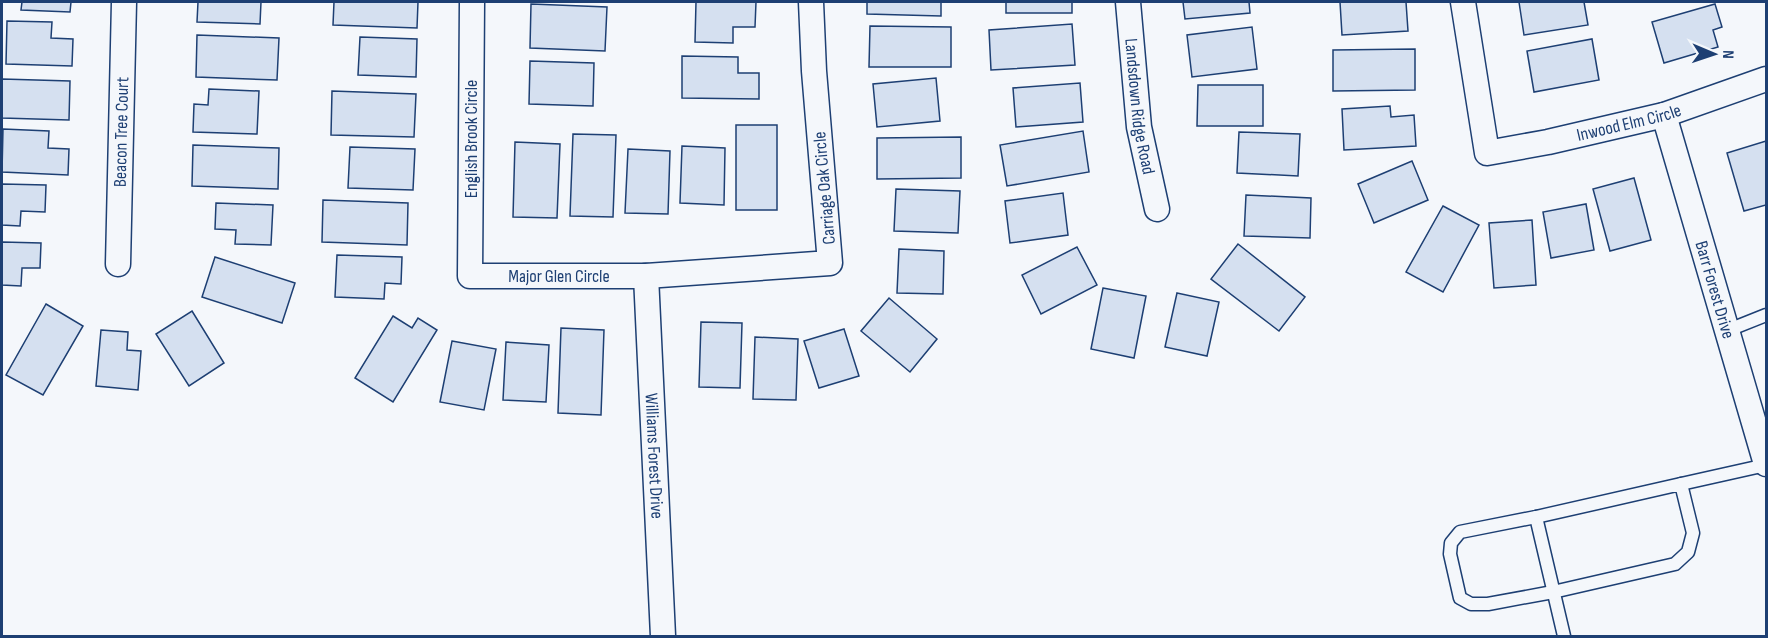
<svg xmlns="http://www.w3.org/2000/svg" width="1768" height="638" font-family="'Sofia Sans Condensed',sans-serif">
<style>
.building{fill:#d5e0f0;stroke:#1d3f73;stroke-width:1.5}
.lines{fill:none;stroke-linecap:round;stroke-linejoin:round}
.lane-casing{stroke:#1d3f73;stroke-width:15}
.street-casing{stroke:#1d3f73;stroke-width:27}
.lane{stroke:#f4f7fb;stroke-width:12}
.street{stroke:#f4f7fb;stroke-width:24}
.labels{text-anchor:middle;stroke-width:4.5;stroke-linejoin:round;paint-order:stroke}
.street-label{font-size:18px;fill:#1d3f73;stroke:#f4f7fb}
</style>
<rect width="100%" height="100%" fill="#f4f7fb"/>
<g class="building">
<polygon points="22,2 71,2 70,12 21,10"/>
<polygon points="198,2 261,2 260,24 197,22"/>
<polygon points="334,2 418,2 417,28 333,25"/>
<polygon points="696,2 756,2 755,27 733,27 733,43 695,42"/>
<polygon points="867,2 941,2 941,16 867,14"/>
<rect x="1006" y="2" width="66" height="11"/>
<polygon points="1183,2 1249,2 1250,13 1185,19"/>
<polygon points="1340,2 1406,2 1408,31 1342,35"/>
<polygon points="1519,2 1584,2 1588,25 1524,35"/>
<polygon points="531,4 607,7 605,51 530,48"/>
<polygon points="1715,4 1722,27 1713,30 1718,47 1664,63 1652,22"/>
<polygon points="7,21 52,22 51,38 73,39 72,66 6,64"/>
<polygon points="1072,24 1075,65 991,70 989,30"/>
<polygon points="870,26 951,27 951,67 869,67"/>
<polygon points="1252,27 1257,69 1192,77 1187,35"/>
<polygon points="197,35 279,38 277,80 196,77"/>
<polygon points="360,37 417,39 416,77 358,75"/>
<polygon points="1592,39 1599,80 1534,92 1527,51"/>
<polygon points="1415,49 1415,90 1333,91 1333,50"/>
<polygon points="682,56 738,57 738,73 759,73 759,99 682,98"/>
<polygon points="530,61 594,63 593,106 529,104"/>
<polygon points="936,78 940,121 877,127 873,84"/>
<polygon points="2,79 70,81 69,120 2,118"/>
<polygon points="1080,83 1083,122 1016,127 1013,88"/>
<polygon points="1198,85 1263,85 1263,126 1197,126"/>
<polygon points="209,89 259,91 257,134 193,132 194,104 208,105"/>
<polygon points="332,91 416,94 414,137 331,135"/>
<polygon points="1390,106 1391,117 1414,115 1416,146 1344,150 1342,109"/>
<rect x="736" y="125" width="41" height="85"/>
<polygon points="3,129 49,131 48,148 69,149 68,175 2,172"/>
<polygon points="1083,131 1089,172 1007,186 1000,145"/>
<polygon points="1239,132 1300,134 1298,176 1237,173"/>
<polygon points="573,134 616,135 613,217 570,216"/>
<polygon points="961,137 961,178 877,179 877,138"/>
<polygon points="1766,141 1766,205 1744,211 1727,153"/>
<polygon points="515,142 560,144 557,218 513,217"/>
<polygon points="193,145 279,148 278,189 192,186"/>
<polygon points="682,146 725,148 724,205 680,203"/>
<polygon points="350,147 415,149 413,190 348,188"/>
<polygon points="628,149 670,151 668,214 625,213"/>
<polygon points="1412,161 1428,200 1374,223 1358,184"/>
<polygon points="1634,178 1651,240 1610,251 1593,189"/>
<polygon points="2,184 46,185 45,212 21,211 20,226 2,225"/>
<polygon points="896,189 960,191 958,233 894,231"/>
<polygon points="1063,193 1068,235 1010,243 1005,201"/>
<polygon points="1246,195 1311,198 1310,238 1244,236"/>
<polygon points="323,200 408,203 407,245 322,242"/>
<polygon points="216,203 273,205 271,245 235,244 236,230 215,229"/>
<polygon points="1586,204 1594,250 1551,258 1543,212"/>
<polygon points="1443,206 1479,225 1443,292 1406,272"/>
<polygon points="1532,220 1536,285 1494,288 1489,223"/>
<polygon points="2,242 41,243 40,268 22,268 21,286 2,285"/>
<polygon points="1238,244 1305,297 1279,331 1211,279"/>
<polygon points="1077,247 1097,285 1041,314 1022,275"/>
<polygon points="899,249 944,251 943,294 897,293"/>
<polygon points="337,255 402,257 401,284 385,283 384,299 335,297"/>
<polygon points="215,257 295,283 282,323 202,297"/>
<polygon points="1103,288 1146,296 1134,358 1091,349"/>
<polygon points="1177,293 1219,302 1207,356 1165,347"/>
<polygon points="889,298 937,339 910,372 861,331"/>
<polygon points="46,304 83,326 43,395 6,375"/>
<polygon points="192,311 224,363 189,386 156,334"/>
<polygon points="393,316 412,328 418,318 437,330 393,402 355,378"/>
<polygon points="701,322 742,323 740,388 699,387"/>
<polygon points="561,328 604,330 601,415 558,413"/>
<polygon points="844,329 859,376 819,388 804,341"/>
<polygon points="101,330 128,332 127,350 141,351 138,390 96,386"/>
<polygon points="755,337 798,339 796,400 753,399"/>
<polygon points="452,341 496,349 484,410 440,402"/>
<polygon points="506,342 549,345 546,402 503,400"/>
</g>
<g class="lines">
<g class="lane-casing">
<g id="lane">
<polyline points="1726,331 1766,315"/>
<polygon points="1681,484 1693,533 1688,552 1675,564 1553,592 1488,604 1471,604 1460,598 1450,554 1451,543 1460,532 1536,517"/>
<polyline points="1681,484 1766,465"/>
<polyline points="1536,517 1564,636"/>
</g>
</g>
<g class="street-casing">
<g id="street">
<path id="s1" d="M472 2 470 276H646L830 263 814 71 811 2"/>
<path id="s2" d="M1128 2 1139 127 1157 209"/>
<path id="s3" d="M1463 2 1487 153 1548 142 1664 115 1766 79"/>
<path id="s4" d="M1664 115 1766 464"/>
<path id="s5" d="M118 264 124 2"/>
<path id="s6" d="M646 276 663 636"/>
</g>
</g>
<use href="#lane" class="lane"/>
<use href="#street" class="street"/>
</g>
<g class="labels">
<g class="street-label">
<text dy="6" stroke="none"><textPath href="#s2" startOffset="105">Landsdown Ridge Road</textPath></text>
<text dy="6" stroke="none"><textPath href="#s3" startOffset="298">Inwood Elm Circle</textPath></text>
<text dy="6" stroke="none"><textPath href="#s5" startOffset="132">Beacon Tree Court</textPath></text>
<text transform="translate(471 139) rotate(-90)" y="6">English Brook Circle</text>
<text transform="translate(824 188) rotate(-95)" y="6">Carriage Oak Circle</text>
<text dy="6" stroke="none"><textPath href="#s1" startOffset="363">Major Glen Circle</textPath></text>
<text dy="6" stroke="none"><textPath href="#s4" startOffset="182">Barr Forest Drive</textPath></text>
<text dy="6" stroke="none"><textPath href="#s6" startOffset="180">Williams Forest Drive</textPath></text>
</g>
</g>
<rect width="1768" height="638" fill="none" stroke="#1d3f73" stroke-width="6"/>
<g transform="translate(1714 54) rotate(92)" stroke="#f4f7fb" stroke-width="4.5" paint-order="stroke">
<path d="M0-4.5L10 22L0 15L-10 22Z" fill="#1d3f73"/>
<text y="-9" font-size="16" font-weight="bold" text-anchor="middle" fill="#1d3f73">N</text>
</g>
</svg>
